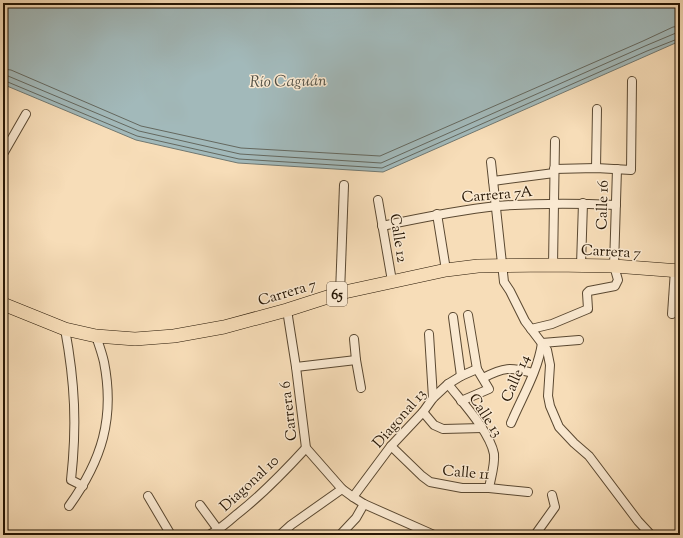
<svg xmlns="http://www.w3.org/2000/svg" width="683" height="538" font-family="'Sorts Mill Goudy',serif">
<style>
.water{fill:#a2b9ba;stroke:#707871}
.lines{fill:none;stroke-linecap:round;stroke-linejoin:round}
.shore{stroke:#64685f;stroke-width:1}
.minor-casing{stroke:#5a4831;stroke-width:10}
.primary-casing{stroke:#261604;stroke-width:14}
.minor{stroke:#fae9d1;stroke-width:8}
.primary{stroke:#f7ddb8;stroke-width:13}
.labels{text-anchor:middle;stroke-width:3;stroke-linejoin:round;paint-order:stroke}
.shield{fill:#fae9d1;stroke:#665542;stroke-width:1}
.shield-label{font-size:14px;font-weight:bold;fill:#261604}
.street-label{font-size:15px;fill:#261604;stroke:#fae9d1}
.water-label{font-size:16px;font-style:italic;fill:#514f44;stroke:#fae9d1}
</style>
<rect width="100%" height="100%" fill="#f7ddb8"/>
<filter id="stains"><feTurbulence type="fractalNoise" baseFrequency=".005" numOctaves="4"/><feColorMatrix values="0 0 0 0 .2 0 0 0 0 .09 0 0 0 0 .02 0 0 0 .5 -.17"/></filter>
<radialGradient id="worn" r=".72"><stop offset=".6" stop-color="#630" stop-opacity="0"/><stop offset="1" stop-color="#630" stop-opacity=".3"/></radialGradient>
<polygon class="water" points="3,3 680,3 680,41 383,172 238,163 136,140 7,86 3,83"/>
<g class="lines">
<g class="shore">
<polyline points="3,69 11,70 141,126 241,148 380,156 643,41 673,27 680,26"/>
<polyline points="3,75 8,76 139,131 240,154 381,163 645,46 676,33 680,32"/>
<polyline points="3,80 137,136 239,159 382,168 647,51 680,38"/>
</g>
<g class="minor-casing">
<g id="minor">
<polyline points="3,154 26,114"/>
<polyline points="491,162 504,282 510,291 525,321 547,350 550,365 548,396 550,406 559,427 574,443 589,456 638,521 651,535"/>
<polyline points="596,168 597,109"/>
<polyline points="554,169 596,168 631,170 632,81"/>
<polyline points="493,181 554,173"/>
<polyline points="378,200 392,281"/>
<polyline points="437,214 446,270"/>
<path d="M382 226C420 218 458 210 497 206 537 203 576 203 616 205"/>
<polyline points="553,265 555,141"/>
<polyline points="581,265 583,203"/>
<polyline points="340,293 344,185"/>
<polyline points="287,310 296,367 306,448 342,489 353,497 364,504 434,535"/>
<polyline points="672,314 675,270"/>
<polyline points="453,317 461,376"/>
<path d="M65 329C75 383 77 426 71 480L83 486"/>
<polyline points="531,329 552,324 588,309 587,293 589,291 615,286 618,280 614,266 617,169"/>
<polyline points="429,334 433,398"/>
<polyline points="354,339 356,360 361,388"/>
<polyline points="542,343 579,340"/>
<polyline points="296,367 356,360"/>
<path d="M483 378C504 367 510 367 533 373"/>
<path d="M448 384C462 402 490 432 494 454 495 465 491 477 489 488"/>
<polyline points="461,401 489,389 477,369 468,315"/>
<polyline points="423,412 434,425 443,429 482,428"/>
<path d="M511 423C522 397 538 371 542 343"/>
<polyline points="391,446 422,476 430,482 462,488 489,488 528,492"/>
<polyline points="148,496 171,535"/>
<polyline points="353,497 391,446 423,412 433,398 448,384 461,376 477,369"/>
<polyline points="200,505 222,535"/>
<path d="M69 506C102 460 115 418 104 362 102 353 99 345 96 336"/>
<path d="M209 535C219 530 227 523 236 515 262 495 284 472 306 448"/>
<polyline points="280,535 291,525 342,489"/>
<polyline points="340,535 356,518 364,504"/>
<polyline points="535,535 555,507 552,495"/>
</g>
</g>
<g class="primary-casing">
<polyline id="primary" points="3,304 65,329 96,336 135,339 174,336 224,327 287,310 340,293 446,270 478,266 553,265 614,266 680,271"/>
</g>
<use href="#minor" class="minor"/>
<use href="#primary" class="primary"/>
</g>
<g class="labels">
<rect class="shield" x="327" y="282" width="20" height="24" rx="3"/>
<g class="shield-label">
<text x="337" y="299">65</text>
</g>
<g class="street-label">
<text transform="translate(497 194) rotate(-5)" y="5">Carrera 7A</text>
<text transform="translate(602 205) rotate(-88)" y="5">Calle 16</text>
<text transform="translate(399 238) rotate(81)" y="5">Calle 12</text>
<text transform="translate(611 251) rotate(3)" y="5">Carrera 7</text>
<text transform="translate(287 292) rotate(-17)" y="5">Carrera 7</text>
<text transform="translate(515 378) rotate(-67)" y="5">Calle 14</text>
<text transform="translate(288 411) rotate(-97)" y="5">Carrera 6</text>
<text transform="translate(486 415) rotate(57)" y="5">Calle 13</text>
<text transform="translate(399 418) rotate(-49)" y="5">Diagonal 13</text>
<text transform="translate(466 472) rotate(5)" y="5">Calle 11</text>
<text transform="translate(249 483) rotate(-43)" y="5">Diagonal 10</text>
</g>
<g class="water-label">
<text transform="translate(288 80) rotate(-1)" y="6">Río Caguán</text>
</g>
</g>
<rect width="683" height="538" fill="none" stroke="#f7ddb8" stroke-width="16"/>
<rect x="4" y="4" width="675" height="530" fill="none" stroke="#261604" stroke-width="2"/>
<rect x="8" y="8" width="667" height="522" fill="none" stroke="#261604"/>
<rect width="100%" height="100%" filter="url(#stains)"/>
<rect width="100%" height="100%" fill="url(#worn)"/>
</svg>
